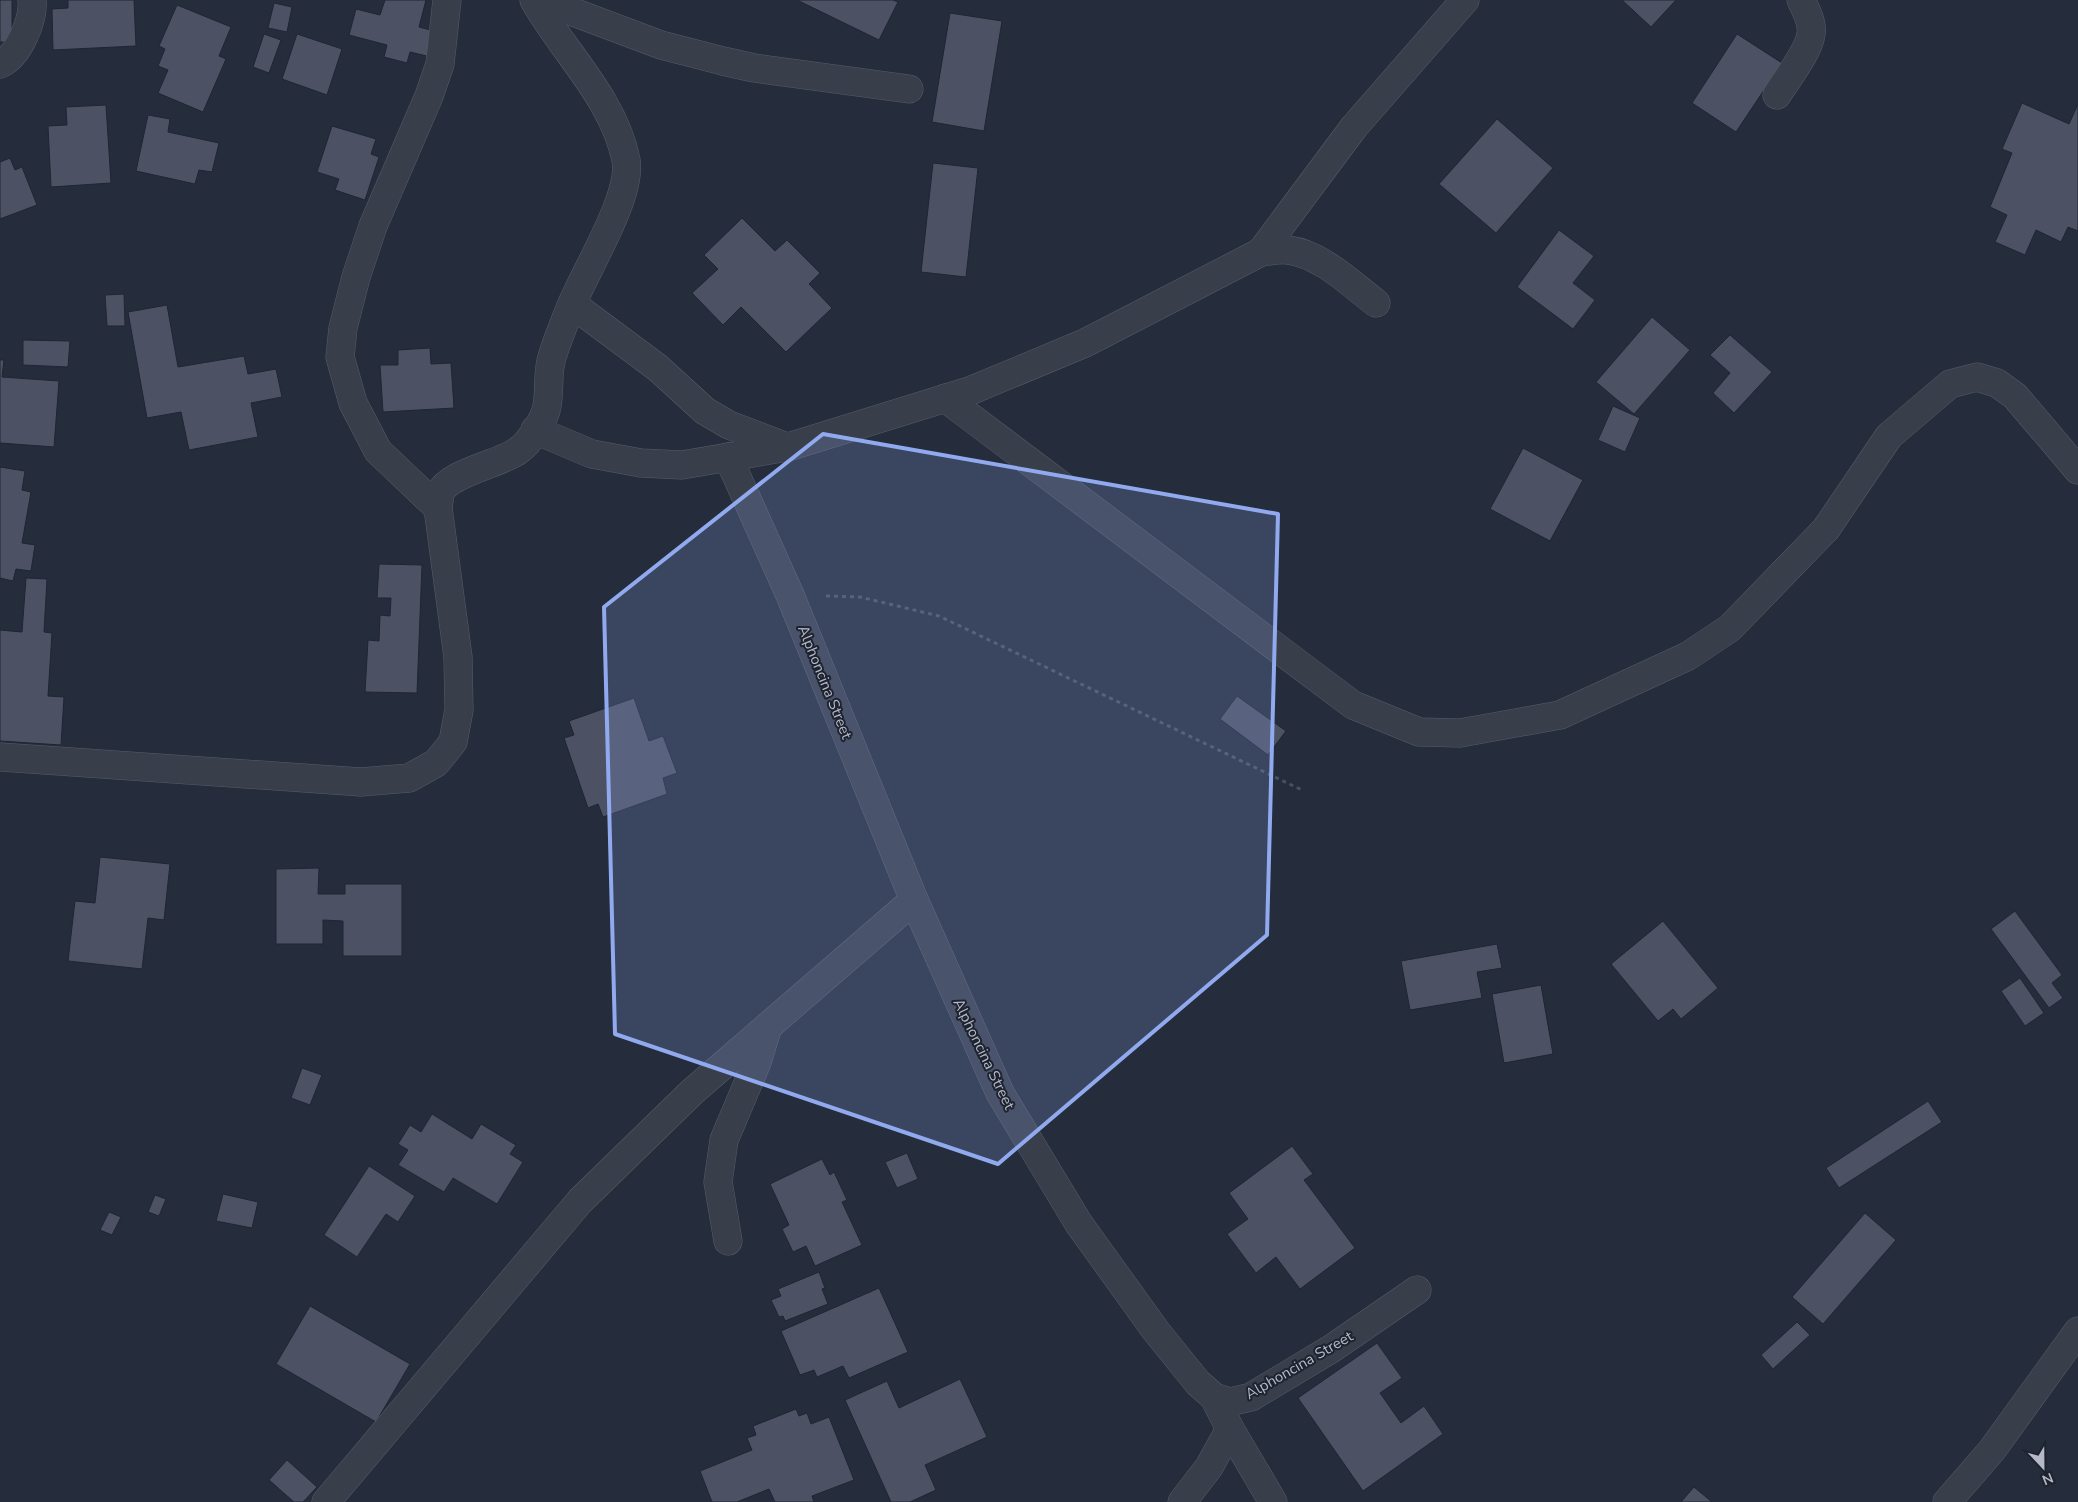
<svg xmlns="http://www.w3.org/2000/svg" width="2078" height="1502" font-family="'Nunito Sans',sans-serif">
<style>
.building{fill:#4c5263;stroke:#202532}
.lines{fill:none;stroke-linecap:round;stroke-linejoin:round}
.minor-casing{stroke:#575c69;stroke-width:29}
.path{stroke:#455459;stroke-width:3;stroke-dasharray:4 4;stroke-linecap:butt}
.minor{stroke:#393e4b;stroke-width:28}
.marked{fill:#91aaef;fill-opacity:0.2;stroke:#91aaef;stroke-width:4;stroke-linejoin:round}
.labels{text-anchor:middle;stroke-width:4;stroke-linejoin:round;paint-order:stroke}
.street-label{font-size:15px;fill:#b5b9c7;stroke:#1e2330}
</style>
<rect width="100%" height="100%" fill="#252c3b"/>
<g class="building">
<rect x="0" y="0" width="12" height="42"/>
<polygon points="68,0 134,0 136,46 53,50 52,9 68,8"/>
<polygon points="385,0 426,0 419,27 438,32 431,57 410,52 407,63 384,57 387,45 349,35 356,9 380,15"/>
<polygon points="797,0 893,0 898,2 879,40"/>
<polygon points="1622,0 1676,0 1651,27"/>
<polygon points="274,3 292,7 287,32 268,28"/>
<polygon points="177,5 231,27 219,56 226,59 203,112 158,93 168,70 158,66 165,49 159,46"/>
<polygon points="950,13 1002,21 984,131 932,122"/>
<polygon points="264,34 281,40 269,73 253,67"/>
<polygon points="297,34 342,49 327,95 282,79"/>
<polygon points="1737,34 1782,63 1736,132 1692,103"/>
<polygon points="2022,103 2069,124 2078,104 2078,231 2068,227 2061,242 2036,230 2025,255 1995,242 2007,215 1990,207 2012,153 2002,149"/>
<polygon points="106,105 111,183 51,187 48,126 67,125 66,107"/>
<polygon points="148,115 170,119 168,132 219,143 212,172 199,170 195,184 136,171"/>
<polygon points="1497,119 1553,168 1496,233 1439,184"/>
<polygon points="332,126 376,139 371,154 379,157 365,200 335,190 339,179 317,172"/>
<polygon points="10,158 15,170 22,167 37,205 0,219 0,162"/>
<polygon points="933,163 978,168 966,277 921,272"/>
<polygon points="742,218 775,251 787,240 820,273 809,284 832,308 786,352 741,307 723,325 692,293 718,269 704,255"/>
<polygon points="1559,230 1594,256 1573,283 1595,300 1573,329 1517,287"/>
<polygon points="124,294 125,326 107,326 105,295"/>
<polygon points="167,305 178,367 244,356 248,374 276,369 282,397 251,403 258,437 189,450 181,412 147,418 128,312"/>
<polygon points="1652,317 1690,350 1634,414 1596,382"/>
<polygon points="1730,335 1772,372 1734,413 1713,393 1730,373 1710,355"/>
<polygon points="23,340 70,341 68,367 23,365"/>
<polygon points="430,348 431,364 451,363 454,408 383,412 380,365 398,365 398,350"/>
<polygon points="0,360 4,360 2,377 59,381 54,447 0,443"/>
<polygon points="1613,406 1640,418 1625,452 1598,440"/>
<polygon points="1523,448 1583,480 1550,541 1490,509"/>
<polygon points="0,467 25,471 22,490 31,492 22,543 35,545 31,571 16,569 13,581 0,578"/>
<polygon points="379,564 422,565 417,693 365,692 368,640 379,641 380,615 390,616 391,598 377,598"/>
<polygon points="26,578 47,579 44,632 52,633 48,696 64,697 61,745 0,741 0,630 22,632"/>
<polygon points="1237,696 1286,731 1268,755 1220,719"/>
<polygon points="634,698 649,741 663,736 677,773 663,778 667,794 603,817 598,804 588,808 564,738 574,735 569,721"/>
<polygon points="100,857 170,864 164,920 148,918 142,969 68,961 75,901 95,903"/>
<polygon points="319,868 318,894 345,894 345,884 402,884 402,956 343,956 343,921 323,920 323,944 276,944 276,869"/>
<polygon points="2015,911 2062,975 2052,983 2063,998 2049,1008 1991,929"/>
<polygon points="1663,921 1718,988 1681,1019 1673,1009 1658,1021 1611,964"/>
<polygon points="1497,944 1502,968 1477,972 1482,998 1410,1010 1401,961"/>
<polygon points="2020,978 2044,1013 2025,1026 2001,991"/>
<polygon points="1541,985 1553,1054 1504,1063 1492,994"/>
<polygon points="302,1068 322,1075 310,1105 291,1098"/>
<polygon points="1928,1101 1942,1122 1839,1188 1826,1168"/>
<polygon points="432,1114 472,1139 481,1124 516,1145 510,1154 523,1162 497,1204 453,1178 444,1192 398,1165 408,1150 398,1144 410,1125 421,1132"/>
<polygon points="1292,1146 1313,1174 1304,1180 1355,1248 1300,1289 1276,1257 1256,1273 1227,1234 1248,1219 1229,1193"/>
<polygon points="907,1153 918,1179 897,1188 885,1162"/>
<polygon points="822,1159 830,1175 834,1172 847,1200 842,1202 862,1245 815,1266 806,1246 793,1252 782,1229 789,1225 770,1184"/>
<polygon points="369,1166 415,1196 398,1222 386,1214 357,1257 324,1235"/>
<polygon points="223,1194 258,1202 252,1228 216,1221"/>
<polygon points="155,1195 166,1199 159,1216 148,1212"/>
<polygon points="109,1212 121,1217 112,1235 100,1230"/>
<polygon points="1865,1213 1896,1240 1823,1324 1792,1297"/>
<polygon points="819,1272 825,1288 822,1289 828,1304 785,1321 783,1316 779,1317 771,1300 781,1296 778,1289"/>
<polygon points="879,1288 908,1352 849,1378 843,1366 817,1377 814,1370 800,1375 781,1331"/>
<polygon points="310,1306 410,1364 376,1422 276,1364"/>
<polygon points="1797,1322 1810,1335 1773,1369 1761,1355"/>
<polygon points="1377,1343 1402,1378 1380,1393 1401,1423 1424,1406 1443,1434 1363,1491 1298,1398"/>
<polygon points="960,1379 987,1437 925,1465 936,1490 910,1502 891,1502 845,1400 887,1381 899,1408"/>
<polygon points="796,1409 799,1416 807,1413 811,1424 829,1417 854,1480 812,1496 814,1502 775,1502 769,1489 737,1502 712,1502 700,1471 752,1450 747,1438 756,1435 753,1426"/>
<polygon points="287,1460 317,1487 303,1502 294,1502 269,1480"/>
<polygon points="1694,1487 1712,1502 1681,1502"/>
</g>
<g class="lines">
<g class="minor-casing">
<g id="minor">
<polyline points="541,0 661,45 723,61 754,68 909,89"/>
<path d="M0 64C19 56 34 19 32 0"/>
<path d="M1777 95C1787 79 1809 51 1811 34 1813 23 1806 10 1801 0"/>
<polyline points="1261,252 1354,127 1465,0"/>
<polyline points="572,304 658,368 705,411 729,425 787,447"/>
<polyline points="945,398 1353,705 1419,732 1460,733 1560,715 1688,656 1730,628 1826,529 1889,436 1950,384 1977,377 1997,383 2015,396 2078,470"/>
<path d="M535 430 592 454 641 463 682 465 788 447 972 390 1085 343 1261 252C1270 251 1280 249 1288 250 1321 254 1351 284 1376 303"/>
<polyline points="728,457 790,595 914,900 1000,1093 1079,1224 1156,1331 1198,1383 1214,1397 1230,1402 1251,1397 1331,1349 1417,1290"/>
<polyline points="438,508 378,451 353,403 340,357 343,328 356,277 373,226 429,96 440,64 447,0"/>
<path d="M0 757 361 782 409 778 436 763 453 742 459 710 458 657 438 508C439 504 439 498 440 493 449 472 501 464 519 450 530 442 545 419 547 406 550 390 547 373 552 357 557 341 563 326 569 311 583 274 633 196 626 160 614 99 564 53 534 0"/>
<polyline points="728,1241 718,1182 724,1140 757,1062 768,1026"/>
<polyline points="1214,1397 1230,1429 1273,1502"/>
<polyline points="326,1502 580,1201 692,1092 914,900"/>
<polyline points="1182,1502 1209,1467 1230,1429"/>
<polyline points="1947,1502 1992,1450 2078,1331"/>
</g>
</g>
<polyline class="path" points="826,596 860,597 939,616 1302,790"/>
<use href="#minor" class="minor"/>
</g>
<path class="marked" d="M823 434 1278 514 1267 935 998 1164 615 1034 604 607Z"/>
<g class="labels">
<g class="street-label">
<text transform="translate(825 682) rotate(68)" y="5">Alphoncina Street</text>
<text transform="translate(984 1054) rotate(64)" y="5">Alphoncina Street</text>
<text transform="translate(1299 1365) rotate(-30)" y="5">Alphoncina Street</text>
</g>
</g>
<g transform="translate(2043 1467) rotate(158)" stroke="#1e2330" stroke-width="4" paint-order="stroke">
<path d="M0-4L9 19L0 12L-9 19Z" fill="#b5b9c7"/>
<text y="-8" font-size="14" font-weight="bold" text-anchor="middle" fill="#b5b9c7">N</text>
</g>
</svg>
